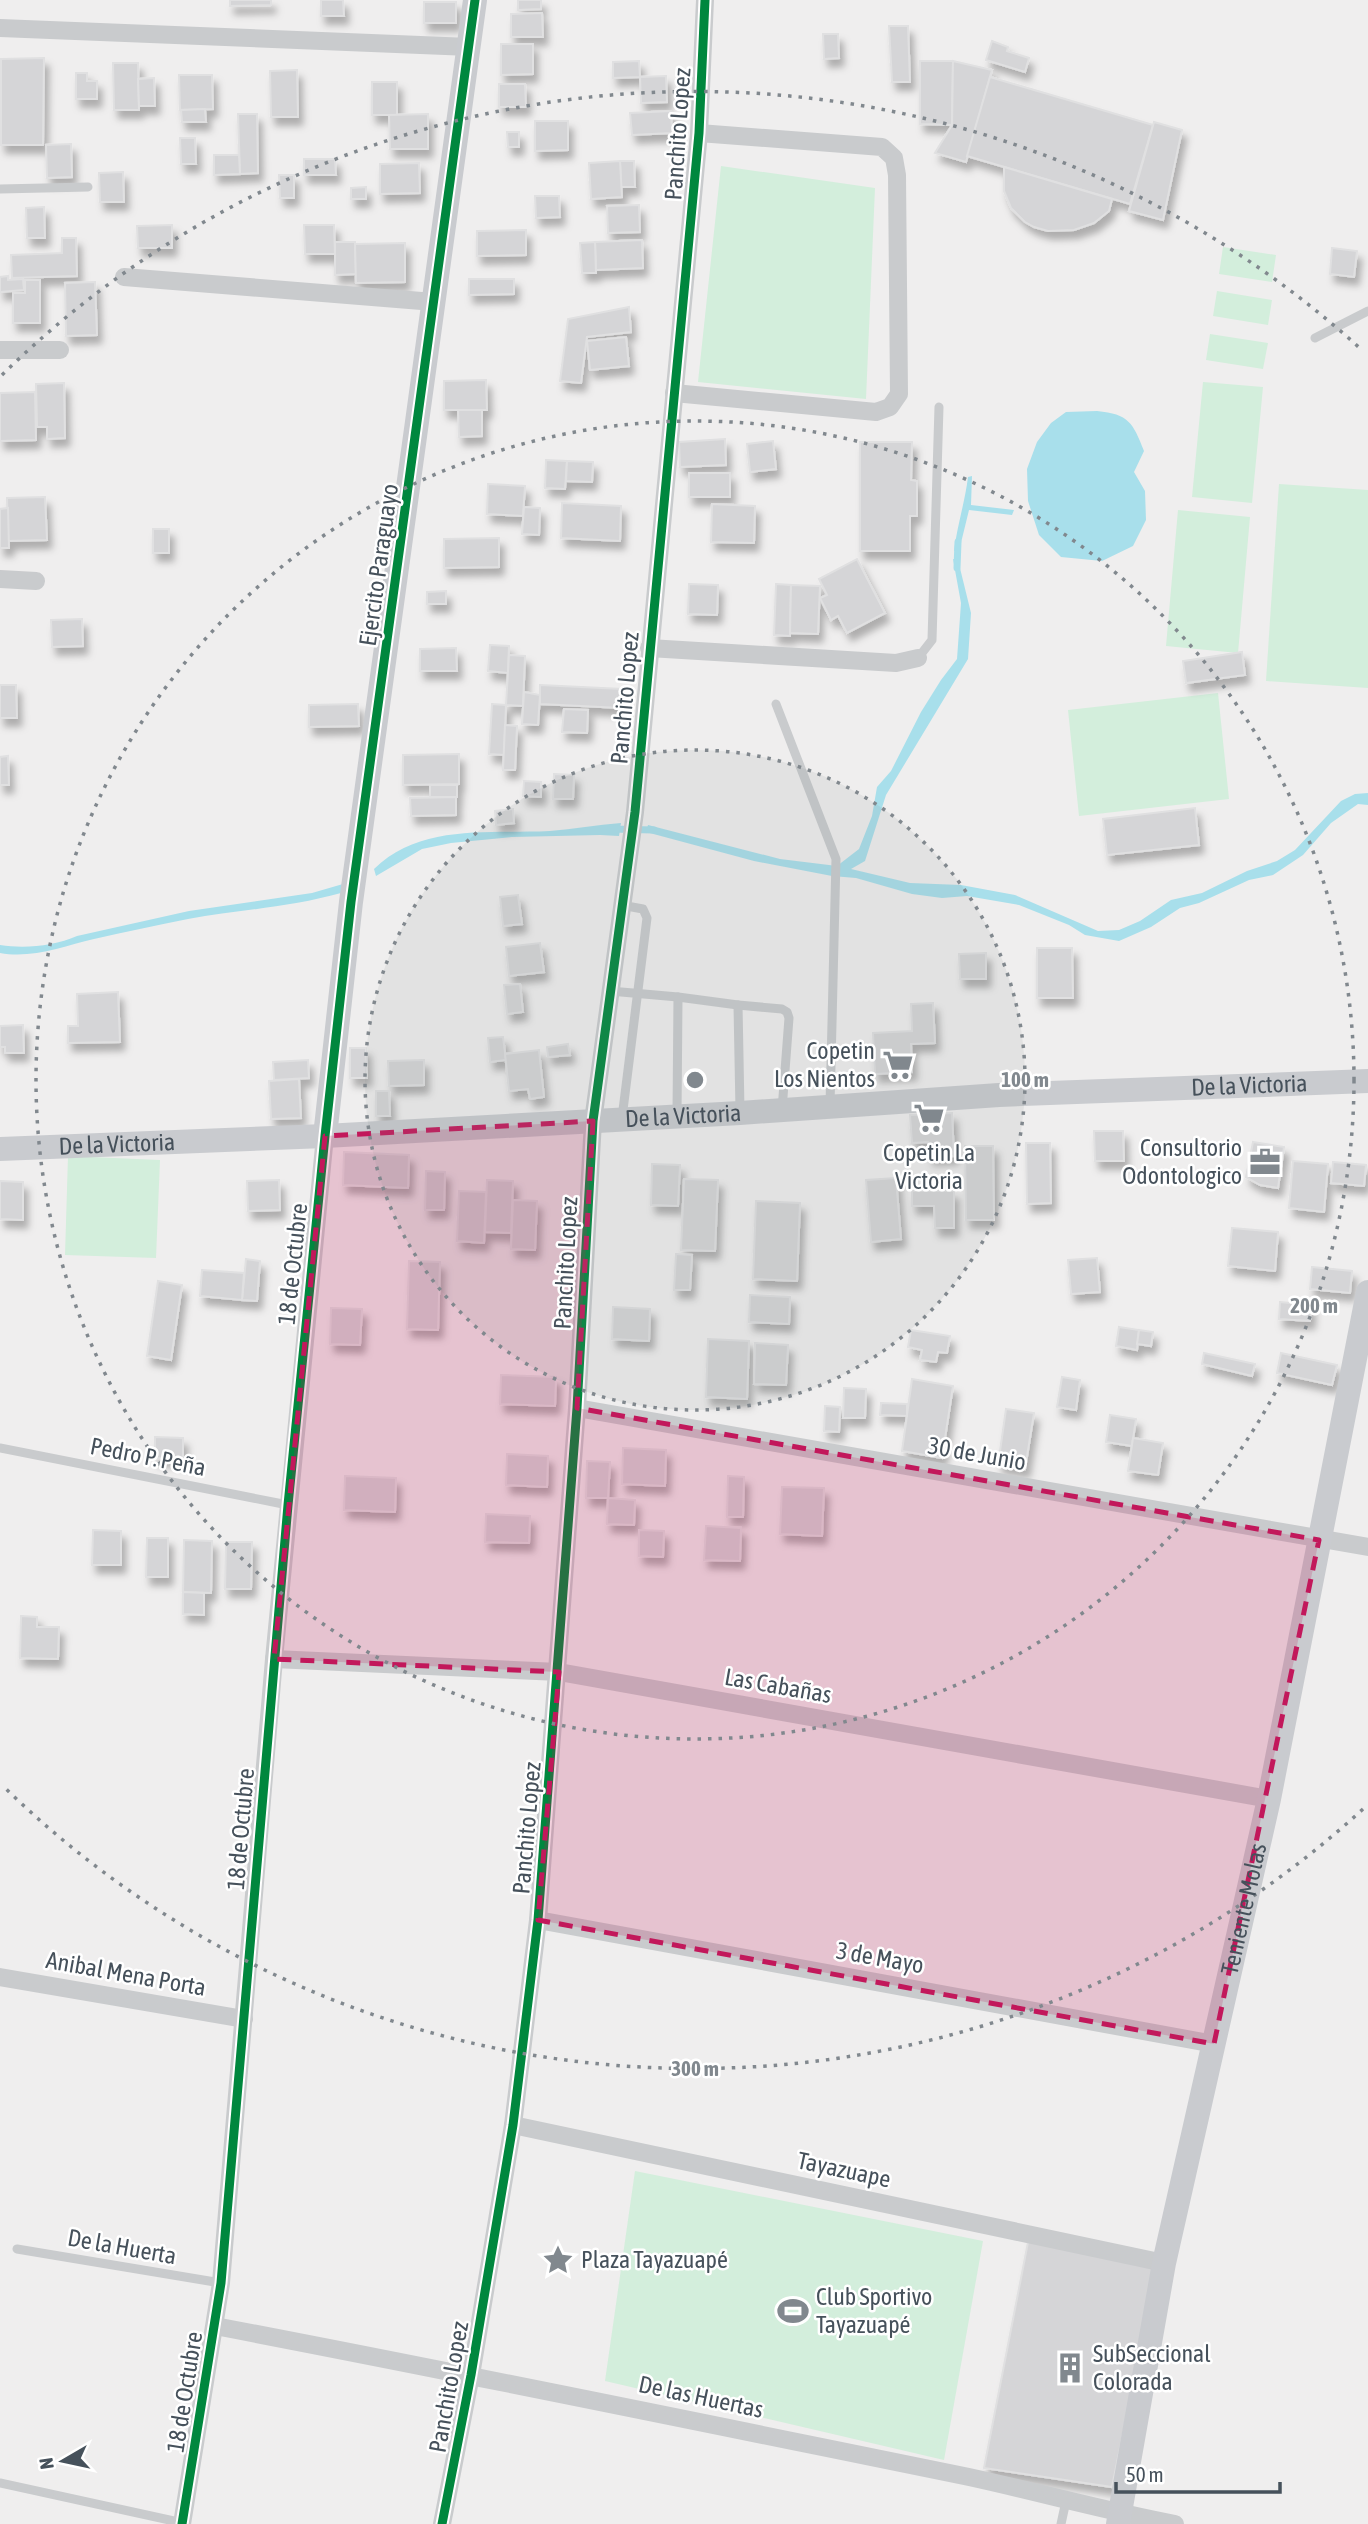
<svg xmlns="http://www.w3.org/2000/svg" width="1368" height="2524" font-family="'Asap Condensed',sans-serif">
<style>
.green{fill:#d3eedc}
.water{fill:#a8dfeb}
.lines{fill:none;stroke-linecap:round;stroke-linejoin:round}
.stream{stroke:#a8dfeb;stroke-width:7}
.building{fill:#d5d5d7;stroke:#e0e0e1;stroke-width:2;filter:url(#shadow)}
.lane{stroke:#c9cbcd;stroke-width:9}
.street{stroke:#c9cbcd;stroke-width:18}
.secondary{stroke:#c9cbcf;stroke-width:24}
.cycleway-casing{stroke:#fff;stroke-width:13}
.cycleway{stroke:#00873e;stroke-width:9}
.marked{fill:#c2185b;fill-opacity:0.2;stroke:#c2185b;stroke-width:5;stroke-dasharray:14 9;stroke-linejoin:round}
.ring{fill:none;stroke:#81888e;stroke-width:3.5;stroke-dasharray:3.5 7}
.labels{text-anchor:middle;stroke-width:5;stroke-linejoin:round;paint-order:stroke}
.street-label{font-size:24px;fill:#46515b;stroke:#fff}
.poi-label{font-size:24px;fill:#46515b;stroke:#fff;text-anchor:start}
.centre{fill:#81888e;stroke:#fff;stroke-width:3.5}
.ring-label{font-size:21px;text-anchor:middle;font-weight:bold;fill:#81888e;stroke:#fff;stroke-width:5;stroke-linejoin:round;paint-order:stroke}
</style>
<defs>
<filter id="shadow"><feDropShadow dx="4.5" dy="8" stdDeviation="3.5" flood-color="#0004"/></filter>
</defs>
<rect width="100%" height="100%" fill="#efeeee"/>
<g class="green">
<polygon points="721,166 875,188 866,399 698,382"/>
<polygon points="1223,247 1276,255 1272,282 1219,274"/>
<polygon points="1217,291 1272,300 1268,325 1213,316"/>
<polygon points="1210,334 1268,343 1263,369 1206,360"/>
<polygon points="1203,382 1263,387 1252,503 1192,497"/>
<polygon points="1279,484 1368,490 1368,688 1266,681"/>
<polygon points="1178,510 1250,517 1238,653 1166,646"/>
<polygon points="1218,693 1229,799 1079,816 1068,710"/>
<polygon points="68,1156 160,1160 156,1258 65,1255"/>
<polygon points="635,2171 983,2241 944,2460 605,2381"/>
</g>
<g class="water">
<path d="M1097 411C1129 414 1133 423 1144 451L1134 472 1145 491 1146 520 1133 546 1102 561 1061 557 1039 535 1028 501 1027 469 1037 442 1051 423 1066 412Z"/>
<path d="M972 476 971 505 1014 510 1012 515 969 510 959 551H954C957 526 965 502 968 477Z"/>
<polygon points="953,559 958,560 971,613 968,659 886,795 865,861 851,869 910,883 961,885 1015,895 1098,931 1119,930 1140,921 1171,900 1202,893 1247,871 1277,861 1295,850 1341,801 1355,794 1368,793 1368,805 1358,804 1331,823 1303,855 1273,875 1249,880 1199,903 1180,908 1151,927 1119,941 1085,935 1069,925 1019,905 967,896 942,898 912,894 856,878 832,876 754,861 646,832 648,825 780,859 837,866 859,849 872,816 877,787 891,771 921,712 941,680 957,659 961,603"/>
<path d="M621 823 619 836 600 835 512 837 451 843 422 849 376 876 374 869C421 823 490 834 550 831 573 829 597 825 621 823Z"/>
<path d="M343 884 341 893C291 907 239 910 188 919 157 925 125 932 94 939 64 946 32 959 0 953V945C25 949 54 946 77 936L189 911 312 893Z"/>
</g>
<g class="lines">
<g class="stream">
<polyline points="957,568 958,542"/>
<polyline points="610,829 654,830"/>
</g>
</g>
<g class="building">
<polygon points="230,0 271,0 271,5 230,6"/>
<polygon points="321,0 343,0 344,16 321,16"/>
<polygon points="518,0 541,0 541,9 518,10"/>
<rect x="424" y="2" width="32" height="21"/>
<polygon points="542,13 543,37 511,37 511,14"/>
<polygon points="889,26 908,26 910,82 892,82"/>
<polygon points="823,34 838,34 839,58 824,59"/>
<polygon points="992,41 1008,47 1007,51 1029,58 1025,72 986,60"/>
<polygon points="501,44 533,44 533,74 501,75"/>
<polygon points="44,58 43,145 1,145 1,59"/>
<polygon points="639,61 640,77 613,78 613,62"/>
<polygon points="920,61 953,61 952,125 920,124"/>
<polygon points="953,61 992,70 966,162 935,153 952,125"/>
<polygon points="113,63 138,63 139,110 114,110"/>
<polygon points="297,70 298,117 271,117 270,71"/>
<polygon points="76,73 87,73 87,81 97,81 97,99 76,99"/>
<polygon points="179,75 212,75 213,109 180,110"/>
<polygon points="666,76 667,102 641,103 640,77"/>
<polygon points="990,77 1153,125 1130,204 967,156"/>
<polygon points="154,78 155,106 139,106 138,79"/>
<rect x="372" y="82" width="25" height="33"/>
<polygon points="499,84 525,84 526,107 499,107"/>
<polygon points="205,109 206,122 182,122 181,110"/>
<polygon points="671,111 672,133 632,135 630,113"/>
<polygon points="238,114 257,114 258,173 240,174"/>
<polygon points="428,114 428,149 390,149 389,115"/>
<polygon points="535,121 568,121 568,150 535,151"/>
<polygon points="1154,122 1182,130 1163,220 1129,211"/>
<polygon points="507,132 519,132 519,147 508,147"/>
<polygon points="180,138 195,138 196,164 181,164"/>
<polygon points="71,144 72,177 47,178 46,145"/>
<polygon points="214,155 239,155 240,174 214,175"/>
<polygon points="304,159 335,159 336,175 304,175"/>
<polygon points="620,161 634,161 635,187 621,187"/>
<polygon points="620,161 622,197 591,199 589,163"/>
<polygon points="419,163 420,193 380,194 380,164"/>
<polygon points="1004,167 1112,199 1109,211 1094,223 1074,230 1048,231 1034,227 1025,222 1011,208 1004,191"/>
<polygon points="123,172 124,202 100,202 99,173"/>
<polygon points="279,175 294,175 294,198 280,198"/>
<polygon points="366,187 366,199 351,199 351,188"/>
<polygon points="535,196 559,196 560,217 536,218"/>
<polygon points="639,205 640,232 608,233 607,206"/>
<polygon points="44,207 45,238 27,238 26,208"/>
<polygon points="172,225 172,248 138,248 137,226"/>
<polygon points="304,225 334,225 335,254 305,254"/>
<polygon points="526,230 526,255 477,256 477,231"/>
<polygon points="62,238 76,238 77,276 12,278 11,255 62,253"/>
<polygon points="642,240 643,268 596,270 595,242"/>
<polygon points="335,242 355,242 356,274 335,275"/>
<polygon points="595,242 596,273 582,273 580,243"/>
<polygon points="405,243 405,282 356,283 355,244"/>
<polygon points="1332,248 1357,251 1354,277 1330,274"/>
<polygon points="8,276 8,280 23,279 24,290 0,292 0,277"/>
<polygon points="469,279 514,279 514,294 469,295"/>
<polygon points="25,280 40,280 40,323 13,323 13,293 25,293"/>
<polygon points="95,282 97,335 66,336 65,283"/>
<polygon points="629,307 631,332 587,337 581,383 560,381 568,319"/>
<polygon points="626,337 629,366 590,370 587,341"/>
<polygon points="486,380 487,410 444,410 444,381"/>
<polygon points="64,383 65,438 47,439 47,427 37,427 36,384"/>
<polygon points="35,392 36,440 0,441 0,393"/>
<polygon points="458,410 482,410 482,436 459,437"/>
<polygon points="725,439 726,465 680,467 679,442"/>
<polygon points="773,441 776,469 750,472 747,444"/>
<polygon points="860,442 912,442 911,480 917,481 917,516 910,516 910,551 860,551"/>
<polygon points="546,460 567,461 565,489 545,488"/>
<polygon points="567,461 593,462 592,482 566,481"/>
<rect x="689" y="473" width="41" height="24"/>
<polygon points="488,484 525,486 523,516 487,514"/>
<polygon points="45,497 47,540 8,541 7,498"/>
<polygon points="562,503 621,506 620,541 561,538"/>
<polygon points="712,504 755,506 754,543 711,542"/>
<polygon points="524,507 540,508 539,535 522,534"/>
<polygon points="8,508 9,548 0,548 0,509"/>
<rect x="153" y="529" width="16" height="24"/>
<polygon points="499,538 499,567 444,568 444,539"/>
<polygon points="857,559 885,613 847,633 838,616 831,620 820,598 827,595 819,579"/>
<polygon points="689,584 718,585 717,615 688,614"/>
<polygon points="776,584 791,585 790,636 774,635"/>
<polygon points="791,585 820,586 818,634 790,633"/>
<polygon points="446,591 446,604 427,604 427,592"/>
<polygon points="82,619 83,646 52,647 51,620"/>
<polygon points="490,645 509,646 508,673 488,671"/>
<polygon points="456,648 457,671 420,671 420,649"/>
<polygon points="1242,652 1245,675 1186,683 1183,661"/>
<polygon points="509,655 525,656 523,706 506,705"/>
<polygon points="0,685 16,685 17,718 0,718"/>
<polygon points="540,685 622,689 621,708 540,704"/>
<polygon points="524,692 540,695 538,725 522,724"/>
<polygon points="358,704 359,726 309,727 309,705"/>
<polygon points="492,704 506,705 504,755 489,754"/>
<polygon points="564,709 588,710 587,733 562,732"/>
<polygon points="505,725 517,726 515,770 503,770"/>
<polygon points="459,754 459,784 403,785 403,755"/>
<polygon points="8,756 9,785 0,785 0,757"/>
<polygon points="554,774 574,775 573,799 553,799"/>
<polygon points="524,781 541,782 541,797 523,796"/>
<rect x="430" y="785" width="27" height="12"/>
<polygon points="456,797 456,815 411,816 410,798"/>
<polygon points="1195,808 1199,845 1107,855 1103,819"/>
<polygon points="513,809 514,823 496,825 495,811"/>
<polygon points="518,895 522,924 503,926 500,897"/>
<polygon points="540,943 544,972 509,976 506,947"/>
<polygon points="1037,948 1072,948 1073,998 1037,998"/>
<polygon points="986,953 986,979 960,979 959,954"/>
<polygon points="520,984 523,1012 507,1014 504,985"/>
<polygon points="118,992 120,1042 68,1043 68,1026 78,1026 77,994"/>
<polygon points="933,1003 935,1043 911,1044 912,1072 875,1074 873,1033 912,1031 911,1004"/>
<polygon points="23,1025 24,1053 5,1053 5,1047 0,1047 0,1026"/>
<polygon points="503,1037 506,1060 490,1062 488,1038"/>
<polygon points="568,1044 570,1055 548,1057 547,1047"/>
<polygon points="350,1048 366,1048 367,1078 350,1078"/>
<polygon points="539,1050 544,1097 530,1099 528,1089 509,1091 505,1054"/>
<polygon points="308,1060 309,1078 274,1080 273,1062"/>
<polygon points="424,1060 424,1085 389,1086 388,1061"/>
<polygon points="299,1079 301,1118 271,1119 269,1081"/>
<polygon points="376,1091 389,1091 390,1116 376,1116"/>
<polygon points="952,1113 954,1156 929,1157 928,1142 912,1143 910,1115"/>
<polygon points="1094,1131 1123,1131 1124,1161 1095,1161"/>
<polygon points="1253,1142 1284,1147 1278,1188 1260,1185 1246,1177"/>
<polygon points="1026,1143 1050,1143 1051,1203 1027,1204"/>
<polygon points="965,1146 993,1146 994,1220 966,1220"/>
<polygon points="344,1152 409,1155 408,1188 343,1185"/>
<polygon points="1293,1161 1328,1164 1324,1212 1289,1208"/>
<polygon points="1333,1162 1366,1165 1364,1186 1331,1183"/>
<polygon points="652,1164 680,1165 678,1206 651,1205"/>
<polygon points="426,1171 445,1172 444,1210 425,1210"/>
<polygon points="896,1178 901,1239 871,1242 866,1180"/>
<polygon points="684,1179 718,1180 715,1251 681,1250"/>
<polygon points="279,1180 280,1210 248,1211 247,1181"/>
<polygon points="487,1180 513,1181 511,1233 485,1232"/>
<polygon points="0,1181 23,1182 23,1220 0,1219"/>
<polygon points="459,1191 486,1192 484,1243 457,1241"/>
<polygon points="912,1191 954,1191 954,1228 935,1228 934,1206 912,1206"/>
<polygon points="513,1200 537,1201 535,1250 511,1249"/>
<polygon points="756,1201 800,1203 797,1281 753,1279"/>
<polygon points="1232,1228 1278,1232 1275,1271 1228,1266"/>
<polygon points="676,1254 692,1255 690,1290 674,1290"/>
<polygon points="1097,1258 1100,1292 1071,1294 1068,1260"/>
<polygon points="246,1259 260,1261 257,1301 242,1300"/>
<polygon points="409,1261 440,1262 438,1330 407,1329"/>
<polygon points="1312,1267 1352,1271 1350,1293 1310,1289"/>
<polygon points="202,1270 244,1273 242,1300 200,1296"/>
<polygon points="158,1281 182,1285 171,1360 147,1356"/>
<polygon points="750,1295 790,1297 789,1324 749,1322"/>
<polygon points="1280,1302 1311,1305 1310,1321 1279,1319"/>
<polygon points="613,1307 650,1309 649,1341 612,1339"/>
<polygon points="331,1308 362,1309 360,1345 330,1344"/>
<polygon points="1119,1327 1139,1330 1137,1350 1116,1346"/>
<polygon points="911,1330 950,1336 947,1353 938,1352 936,1362 920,1360 922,1350 908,1347"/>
<polygon points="1139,1330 1153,1332 1151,1346 1137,1344"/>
<polygon points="708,1339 749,1341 747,1399 706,1397"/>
<polygon points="755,1343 788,1345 786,1385 754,1384"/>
<polygon points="1204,1353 1255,1364 1252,1376 1202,1364"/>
<polygon points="1281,1353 1337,1365 1332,1385 1277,1373"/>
<polygon points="501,1375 556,1377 555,1406 500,1404"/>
<polygon points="1062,1377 1080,1380 1076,1410 1057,1407"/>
<polygon points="912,1379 953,1386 942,1458 902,1451"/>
<polygon points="844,1388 866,1389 865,1418 843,1418"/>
<polygon points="881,1403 907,1404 907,1416 880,1415"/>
<polygon points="825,1406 840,1407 839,1432 824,1431"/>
<polygon points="1006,1409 1034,1413 1025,1469 998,1465"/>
<polygon points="1110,1415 1136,1419 1132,1446 1106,1442"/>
<polygon points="155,1437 183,1438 183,1459 155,1458"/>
<polygon points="1133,1438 1163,1443 1158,1475 1128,1471"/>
<polygon points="623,1448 666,1450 665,1486 622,1484"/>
<polygon points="507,1454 548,1456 547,1487 506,1485"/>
<polygon points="587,1461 610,1462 608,1498 586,1498"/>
<polygon points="345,1476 396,1478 395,1512 344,1510"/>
<polygon points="728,1476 744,1477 743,1517 727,1517"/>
<polygon points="782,1487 824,1488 822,1536 780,1534"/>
<polygon points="608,1498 635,1500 634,1525 607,1524"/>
<polygon points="486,1514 530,1516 529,1543 485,1542"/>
<polygon points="706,1526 741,1528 740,1561 704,1560"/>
<polygon points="93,1530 121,1531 121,1565 92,1565"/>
<polygon points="639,1530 664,1531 663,1557 639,1556"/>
<polygon points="147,1538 168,1538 168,1577 146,1577"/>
<polygon points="184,1540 212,1541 211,1593 183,1592"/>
<polygon points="226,1542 252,1542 251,1589 225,1589"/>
<polygon points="183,1592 204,1593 204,1615 183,1614"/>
<polygon points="21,1616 37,1617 37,1627 59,1627 58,1659 20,1658"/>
<polygon points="1029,2237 1157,2269 1112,2487 984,2468"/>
</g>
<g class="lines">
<g class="lane">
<polyline points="0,189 88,187"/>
<polyline points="1315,338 1368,311"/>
<polyline points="918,658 932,640 939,407"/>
<polyline points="776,704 836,859 830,1105"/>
<polyline points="621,905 643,909 647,918 622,1118"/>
<polyline points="610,991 678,997"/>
<polyline points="738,1005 782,1009 787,1012 789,1018 782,1110"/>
<polyline points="677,1115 678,997 738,1005 740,1110"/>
<polyline points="0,1448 288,1505"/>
<polyline points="17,2249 221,2283"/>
<polyline points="0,2483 183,2523"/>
<polyline points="1061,2524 1066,2501"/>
</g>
<g class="street">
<polyline points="0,28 470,47"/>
<polyline points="124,277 434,302"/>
<polyline points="0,350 60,350"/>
<polyline points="674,393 876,412 890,407 899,394 897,175 894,158 882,147 699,133"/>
<polyline points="0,579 36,581"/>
<polyline points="649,648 896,663 918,658"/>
<polyline points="577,1408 1368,1547"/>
<polyline points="274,1659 559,1672 1269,1799"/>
<polyline points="538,1920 1214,2044"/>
<polyline points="0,1977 244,2019"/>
<polyline points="513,2125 1164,2263"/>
<path d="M215 2326C467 2374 718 2426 969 2477 1038 2492 1106 2511 1175 2524"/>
<polyline points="182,2524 221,2283 274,1659 325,1136"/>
<polyline points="442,2524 471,2375 513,2125 538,1920 577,1408 593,1121 635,812 699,133 705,0"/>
</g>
<g class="secondary">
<polyline points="325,1136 351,902 475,0"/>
<path id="s1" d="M0 1149 325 1136 740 1113 999 1095 1368 1081"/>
<path id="s2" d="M1118 2524 1164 2263 1269 1799 1368 1292"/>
</g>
<g class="cycleway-casing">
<g id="cycleway">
<polyline points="182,2524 221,2283 288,1505 325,1136 351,902 475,0"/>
<polyline points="442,2524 471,2375 513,2125 538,1920 577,1408 593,1121 635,812 699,133 705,0"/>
</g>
</g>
<use href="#cycleway" class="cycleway"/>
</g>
<path class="marked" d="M593 1121 577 1408 1319 1540 1214 2044 538 1920 559 1672 274 1659 325 1136Z"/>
<circle cx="695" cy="1080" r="330" fill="#81888e" fill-opacity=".12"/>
<g class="ring">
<circle cx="695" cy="1080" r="330"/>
<circle cx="695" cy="1080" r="659"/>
<path d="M1363 1809A989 989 0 0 1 2 1785M2 375A989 989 0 0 1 1363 351"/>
</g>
<defs>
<g id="supermarket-bare" transform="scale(2.415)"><path d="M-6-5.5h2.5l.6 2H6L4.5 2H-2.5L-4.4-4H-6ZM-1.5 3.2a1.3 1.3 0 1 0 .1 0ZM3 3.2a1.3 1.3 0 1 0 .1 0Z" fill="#81888e" stroke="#fff" stroke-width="2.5" paint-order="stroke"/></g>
<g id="office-bare" transform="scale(2.415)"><path d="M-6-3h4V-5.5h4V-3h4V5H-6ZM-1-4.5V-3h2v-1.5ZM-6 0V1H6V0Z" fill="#81888e" stroke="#fff" stroke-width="2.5" paint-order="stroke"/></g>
<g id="sight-bare" transform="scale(2.415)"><path d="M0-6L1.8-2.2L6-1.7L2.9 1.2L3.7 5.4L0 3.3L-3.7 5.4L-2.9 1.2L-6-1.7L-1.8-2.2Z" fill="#81888e" stroke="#fff" stroke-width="2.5" paint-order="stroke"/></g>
<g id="stadium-bare" transform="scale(2.415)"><path d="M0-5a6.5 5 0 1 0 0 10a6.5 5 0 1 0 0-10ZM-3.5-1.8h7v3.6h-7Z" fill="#81888e" stroke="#fff" stroke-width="2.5" paint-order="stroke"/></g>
<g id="building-bare" transform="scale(2.415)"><path d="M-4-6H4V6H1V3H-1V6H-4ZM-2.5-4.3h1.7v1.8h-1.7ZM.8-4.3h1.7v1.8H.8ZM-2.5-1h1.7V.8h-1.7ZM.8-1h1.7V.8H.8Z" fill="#81888e" stroke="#fff" stroke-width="2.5" paint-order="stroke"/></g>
</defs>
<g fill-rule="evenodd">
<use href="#supermarket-bare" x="898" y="1065"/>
<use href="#supermarket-bare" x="929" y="1118"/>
<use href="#office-bare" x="1265" y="1162"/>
<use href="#sight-bare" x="558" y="2260"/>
<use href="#stadium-bare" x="793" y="2311"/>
<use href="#building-bare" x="1070" y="2368"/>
</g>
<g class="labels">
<g class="street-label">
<text transform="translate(678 134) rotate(-86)" y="8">Panchito Lopez</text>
<text transform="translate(379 565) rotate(-82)" y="8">Ejercito Paraguayo</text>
<text transform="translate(625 698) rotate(-85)" y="8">Panchito Lopez</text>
<text dy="8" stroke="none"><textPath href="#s1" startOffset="1251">De la Victoria</textPath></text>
<text dy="8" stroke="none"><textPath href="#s1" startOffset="684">De la Victoria</textPath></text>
<text dy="8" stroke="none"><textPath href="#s1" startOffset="117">De la Victoria</textPath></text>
<text transform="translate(566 1263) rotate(-87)" y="8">Panchito Lopez</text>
<text transform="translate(293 1264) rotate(-84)" y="8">18 de Octubre</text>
<text transform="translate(977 1454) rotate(10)" y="8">30 de Junio</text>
<text transform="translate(148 1457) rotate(11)" y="8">Pedro P. Peña</text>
<text transform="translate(778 1686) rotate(10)" y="8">Las Cabañas</text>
<text transform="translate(527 1828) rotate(-85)" y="8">Panchito Lopez</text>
<text transform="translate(241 1829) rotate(-85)" y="8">18 de Octubre</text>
<text dy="8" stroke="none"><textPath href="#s2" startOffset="628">Teniente Molas</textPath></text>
<text transform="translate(880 1958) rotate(10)" y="8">3 de Mayo</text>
<text transform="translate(126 1974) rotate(10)" y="8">Anibal Mena Porta</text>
<text transform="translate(844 2170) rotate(12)" y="8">Tayazuape</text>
<text transform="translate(122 2247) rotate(10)" y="8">De la Huerta</text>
<text transform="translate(449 2387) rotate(-80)" y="8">Panchito Lopez</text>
<text transform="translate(185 2392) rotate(-81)" y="8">18 de Octubre</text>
<text transform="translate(701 2397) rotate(12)" y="8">De las Huertas</text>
</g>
<g class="poi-label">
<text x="875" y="1059" text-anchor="end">Copetin<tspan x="875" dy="28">Los Nientos</tspan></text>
<text x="1242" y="1156" text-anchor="end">Consultorio<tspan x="1242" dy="28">Odontologico</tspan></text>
<text x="929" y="1161" text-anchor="middle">Copetin La<tspan x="929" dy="28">Victoria</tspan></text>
<text x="581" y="2268">Plaza Tayazuapé</text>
<text x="816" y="2305">Club Sportivo<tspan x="816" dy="28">Tayazuapé</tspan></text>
<text x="1093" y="2362">SubSeccional<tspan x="1093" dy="28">Colorada</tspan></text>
</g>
</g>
<circle cx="695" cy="1080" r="10" class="centre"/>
<g class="ring-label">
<text x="1025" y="1087">100 m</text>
<text x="1314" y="1313">200 m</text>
<text x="695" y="2076">300 m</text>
</g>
<g transform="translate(63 2461) rotate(261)" stroke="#ffffff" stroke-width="5" paint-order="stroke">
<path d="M0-5L12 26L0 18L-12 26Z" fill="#46515b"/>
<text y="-10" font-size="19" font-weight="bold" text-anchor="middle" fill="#46515b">N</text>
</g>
<path d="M1116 2482v10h164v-10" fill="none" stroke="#46515b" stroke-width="3.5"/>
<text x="1126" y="2482" font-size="21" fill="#46515b" stroke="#ffffff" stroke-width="5" paint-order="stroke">50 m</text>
</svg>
